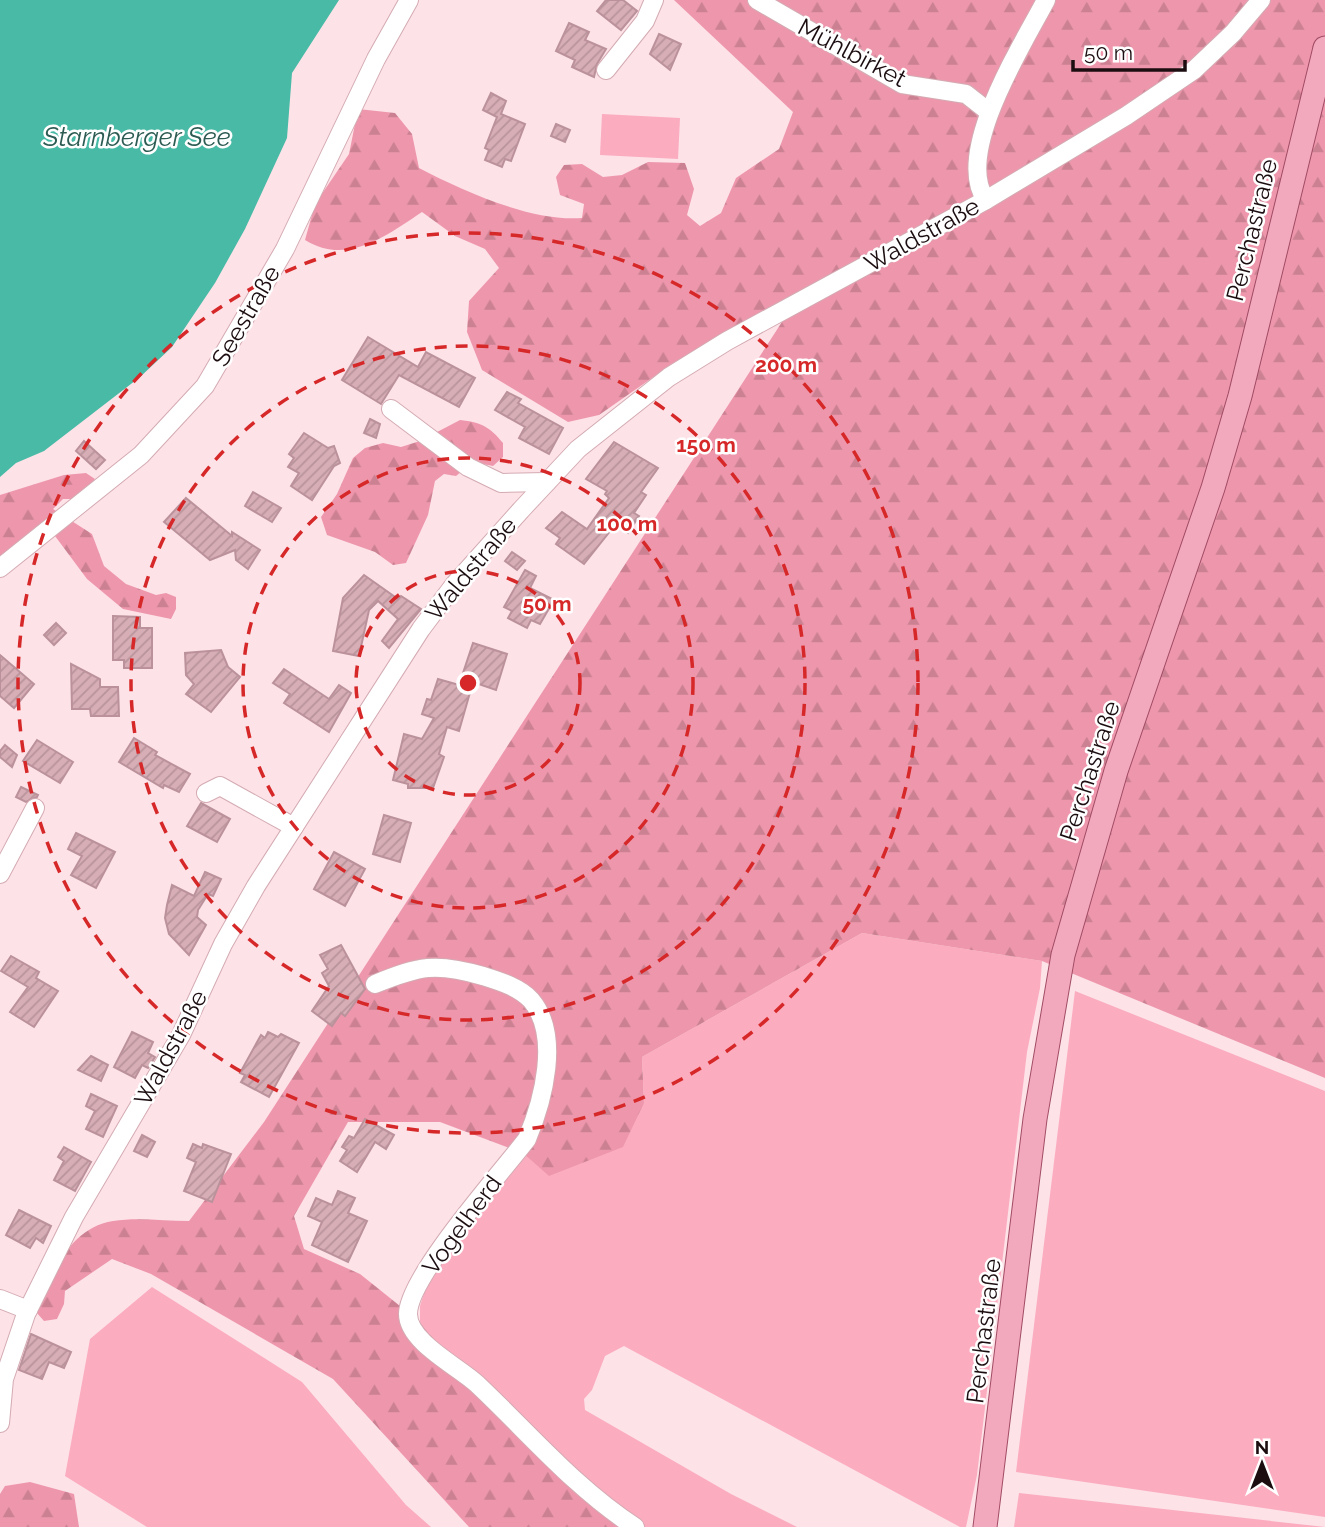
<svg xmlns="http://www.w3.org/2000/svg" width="1325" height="1527" font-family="Raleway,sans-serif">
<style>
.grass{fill:#fbacbf}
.forest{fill:url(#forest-firs)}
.water{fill:#48baa6}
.building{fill:url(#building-hatch);stroke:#bb929b;stroke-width:2}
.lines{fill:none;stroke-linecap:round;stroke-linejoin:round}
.minor-casing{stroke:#d4abb3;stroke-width:20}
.major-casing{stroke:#a14c64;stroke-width:25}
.minor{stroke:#fff;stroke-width:18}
.major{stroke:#f2a8bd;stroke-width:23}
.ring{fill:none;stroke:#d62828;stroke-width:3.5;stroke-dasharray:12 9}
.labels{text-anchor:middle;stroke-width:5;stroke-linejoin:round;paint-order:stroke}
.street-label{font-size:24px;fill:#1b0d10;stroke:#fff}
.water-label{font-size:26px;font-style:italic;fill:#2c5c53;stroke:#fff}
.centre{fill:#d62828;stroke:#fff;stroke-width:3.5}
.ring-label{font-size:21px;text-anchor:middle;font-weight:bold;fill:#d62828;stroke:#fff;stroke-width:5;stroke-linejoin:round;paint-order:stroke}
</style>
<defs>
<pattern id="forest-firs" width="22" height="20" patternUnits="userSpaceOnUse" patternTransform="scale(1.75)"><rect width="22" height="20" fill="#ee97ac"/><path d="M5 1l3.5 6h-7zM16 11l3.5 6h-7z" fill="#cc8193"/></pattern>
<pattern id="building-hatch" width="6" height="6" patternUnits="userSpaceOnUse" patternTransform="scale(1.75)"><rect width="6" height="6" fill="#d7adb6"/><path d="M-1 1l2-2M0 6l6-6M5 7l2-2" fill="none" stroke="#b8949b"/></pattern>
</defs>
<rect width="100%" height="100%" fill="#fde2e8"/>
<g class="grass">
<polygon points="602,114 680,118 678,159 600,155"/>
<polygon points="862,933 1042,961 1040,988 1027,1052 977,1475 966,1527 960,1527 624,1346 605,1356 592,1390 584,1399 585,1410 731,1494 797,1527 644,1527 598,1496 441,1348 420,1322 420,1306 426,1287 456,1237 523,1153 644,1103 642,1057"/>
<polygon points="1075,991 1325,1091 1325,1517 1016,1472"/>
<polygon points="152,1287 302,1382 406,1505 431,1527 147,1527 65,1476 90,1339"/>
<polygon points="1019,1493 1325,1527 1014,1527"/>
</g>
<g class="forest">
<path d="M674 0H1325V1078L1042 961 862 933 642 1057 644 1103 623 1147 549 1176 523 1153 440 1122H348L294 1216 304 1249 360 1274 420 1322 441 1348 598 1496 644 1527H469L333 1379 151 1274 112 1259 65 1291 64 1304 57 1319 44 1321 36 1312C51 1276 68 1228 113 1221 137 1217 165 1221 189 1221L264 1122 802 291 675 362 599 415 568 422 482 370 467 332 469 301 499 268 485 249 455 236 422 212C386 236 347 266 305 240L315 204 349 154 358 109 395 113 412 134 419 168C463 191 532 222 582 218L584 204 560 195 556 177 564 165 582 164 603 177 622 175 648 162 685 163 694 189 687 215 700 226 721 213 736 178 779 149 793 112Z"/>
<path d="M460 420C481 422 490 427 503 443V457L493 466 473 462 456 476 444 474 435 481 428 515 406 563 393 565 375 552 327 535 321 517 337 494 353 458 365 448 383 443 401 447 420 441Z"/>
<polygon points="86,473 95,479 81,499 63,499 53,509 92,534 104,566 126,584 156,595 166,593 176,597 176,609 171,619 123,609 87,579 55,536 34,531 0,560 0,495 64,475"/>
<polygon points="30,1482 74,1494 79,1527 0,1527 0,1494 5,1486"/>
</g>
<polygon class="water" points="0,0 339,0 292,73 287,138 245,229 215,283 172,347 140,377 44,451 16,463 0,477"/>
<g class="building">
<polygon points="606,0 623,0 637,11 621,30 597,11"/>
<polygon points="569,23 589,32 585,40 606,49 597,64 594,77 572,67 575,60 556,51"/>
<polygon points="659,34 681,44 670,70 650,54"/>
<polygon points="491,93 506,101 501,114 525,124 511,161 505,159 502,167 485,160 489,150 485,148 497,117 483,110"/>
<polygon points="556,124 570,130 565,142 551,136"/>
<polygon points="368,337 418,367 426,352 475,378 459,407 399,375 381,404 342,380"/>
<polygon points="507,392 521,399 518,403 563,428 549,454 519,438 525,427 495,410"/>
<polygon points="370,419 380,424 376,438 364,433"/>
<polygon points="304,433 328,448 334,446 340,463 334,466 312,500 291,486 299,473 288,467 294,458 289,454"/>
<polygon points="84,441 105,460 96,469 76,451"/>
<polygon points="614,442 658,468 641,492 646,495 634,513 639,516 628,533 615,525 584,564 556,544 560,538 546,528 562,512 587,529 609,498 605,494 607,491 586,479"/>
<polygon points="253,492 281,508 272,522 245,506"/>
<polygon points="186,498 232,536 232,532 260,550 248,569 236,560 235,550 210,560 164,522"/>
<polygon points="512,552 525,561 517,570 505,561"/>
<polygon points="525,570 536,576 530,588 554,600 540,624 531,620 527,628 508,618 512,611 504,607"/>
<polygon points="364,575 398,599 401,596 421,609 389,648 382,641 398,619 378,601 369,610 359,656 333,651 343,598"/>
<polygon points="113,616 140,617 140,628 152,628 152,668 124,668 124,660 113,660"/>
<polygon points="56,623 66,633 54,645 44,635"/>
<polygon points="473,643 507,654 496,690 473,682 459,731 447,727 439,754 444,757 433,788 408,788 408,784 393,780 404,734 422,739 434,718 422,714 427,699 431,700 438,679 459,685"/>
<polygon points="221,650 228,667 240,677 211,712 186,694 194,684 186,675 185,653"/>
<polygon points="0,655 34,684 14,708 0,696"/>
<polygon points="71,664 100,679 100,687 118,687 119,716 91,716 90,709 72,709"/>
<polygon points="284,669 329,699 339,685 351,693 329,732 284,703 290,694 273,683"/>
<polygon points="134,738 157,752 155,755 190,774 179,792 164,785 163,788 119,762"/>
<polygon points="37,740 73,762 60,783 23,761"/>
<polygon points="5,745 17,755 12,767 0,757 0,751"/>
<polygon points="21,787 38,795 37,797 26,802 16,797"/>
<polygon points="201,803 230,819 217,842 187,826"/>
<polygon points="384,815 411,823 400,862 373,854"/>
<polygon points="76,833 115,852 96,888 71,875 82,856 68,849"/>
<polygon points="334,852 365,869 345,906 314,889"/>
<polygon points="205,872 221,879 213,896 208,894 198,910 197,917 206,925 189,955 169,934 165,918 167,905 172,885 194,896"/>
<polygon points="341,945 365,989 345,1016 341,1013 332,1026 312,1011 329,986 322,973 328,969 320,955"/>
<polygon points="11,956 39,972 36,978 58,991 34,1027 10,1012 28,987 1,971"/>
<polygon points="132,1032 153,1042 148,1053 155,1057 148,1068 142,1065 135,1078 114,1067"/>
<polygon points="268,1032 278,1037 281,1034 299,1043 269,1097 241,1082 245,1075 240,1073 261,1035 265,1038"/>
<polygon points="91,1056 108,1065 101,1081 78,1070"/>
<polygon points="91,1094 117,1106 103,1137 86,1129 95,1111 86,1106"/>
<polygon points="365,1119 394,1135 386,1149 375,1142 357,1172 340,1161 347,1150 342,1147 349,1136 354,1138"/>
<polygon points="142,1135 155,1142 147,1157 134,1151"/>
<polygon points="193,1144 202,1148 203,1144 231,1154 212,1202 184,1191 196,1162 187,1158"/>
<polygon points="64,1147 91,1162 75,1191 54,1180 64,1161 58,1157"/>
<polygon points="338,1191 355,1198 348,1213 367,1221 348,1262 312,1245 322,1222 308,1216 316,1198 332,1205"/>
<polygon points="19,1210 51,1226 43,1243 36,1238 30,1248 6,1235"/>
<polygon points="31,1334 71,1352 64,1368 49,1362 42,1379 19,1370"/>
</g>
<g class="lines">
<g class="minor-casing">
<g id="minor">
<polyline points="757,0 902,84 966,94 989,112"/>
<polyline points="606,70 645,21 654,0"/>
<path d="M986 200C953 154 1023 44 1046 0"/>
<polyline points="391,409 468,467 501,483 547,482"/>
<polyline points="0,568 141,455 205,386 285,249 376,59 409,0"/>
<polyline points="206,793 220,786 294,827"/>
<polyline points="0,874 35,808"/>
<path d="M375 984C419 966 436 962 483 976 499 981 519 987 531 1000 561 1035 543 1101 527 1139 502 1172 408 1277 408 1314 408 1342 459 1367 477 1384 529 1433 574 1487 635 1527"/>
<polyline points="0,1299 28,1310"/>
<polyline points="0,1423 4,1379 26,1314 74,1217 181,1035 223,944 256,886 421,629 454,585 521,510 578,449 669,377 727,341 986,200 1126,116 1194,70 1233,33 1261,0"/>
</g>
</g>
<g class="major-casing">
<polyline id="major" points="985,1527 1035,1119 1063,955 1116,771 1213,488 1240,396 1325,48"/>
</g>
<use href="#minor" class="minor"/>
<use href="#major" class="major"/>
</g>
<g class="ring">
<circle cx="468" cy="683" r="112"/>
<circle cx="468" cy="683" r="225"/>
<circle cx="468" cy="683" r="337"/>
<circle cx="468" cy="683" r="450"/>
</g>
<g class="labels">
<g class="street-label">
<text transform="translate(852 53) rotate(28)" y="8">Mühlbirket</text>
<text transform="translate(1252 230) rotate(-76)" y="8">Perchastraße</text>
<text transform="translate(922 235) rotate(-29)" y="8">Waldstraße</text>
<text transform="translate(246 316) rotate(-60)" y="8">Seestraße</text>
<text transform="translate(471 569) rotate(-50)" y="8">Waldstraße</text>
<text transform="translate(1090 771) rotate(-72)" y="8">Perchastraße</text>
<text transform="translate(171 1048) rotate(-62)" y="8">Waldstraße</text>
<text transform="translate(462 1225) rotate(-54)" y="8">Vogelherd</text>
<text transform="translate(984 1331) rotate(-83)" y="8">Perchastraße</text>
</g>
<g class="water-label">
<text x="137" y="146">Starnberger See</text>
</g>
</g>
<circle cx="468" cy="683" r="10" class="centre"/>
<g class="ring-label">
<text x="786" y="372">200 m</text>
<text x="706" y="452">150 m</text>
<text x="627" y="531">100 m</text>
<text x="547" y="611">50 m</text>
</g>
<g transform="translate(1262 1464)" stroke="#ffffff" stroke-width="5" paint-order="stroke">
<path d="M0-5L12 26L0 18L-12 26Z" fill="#1b0d10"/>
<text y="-10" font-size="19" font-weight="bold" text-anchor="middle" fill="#1b0d10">N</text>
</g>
<path d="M1073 60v10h112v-10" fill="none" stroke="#1b0d10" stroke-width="3.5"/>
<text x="1084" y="60" font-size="21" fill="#1b0d10" stroke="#ffffff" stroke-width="5" paint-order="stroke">50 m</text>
</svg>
